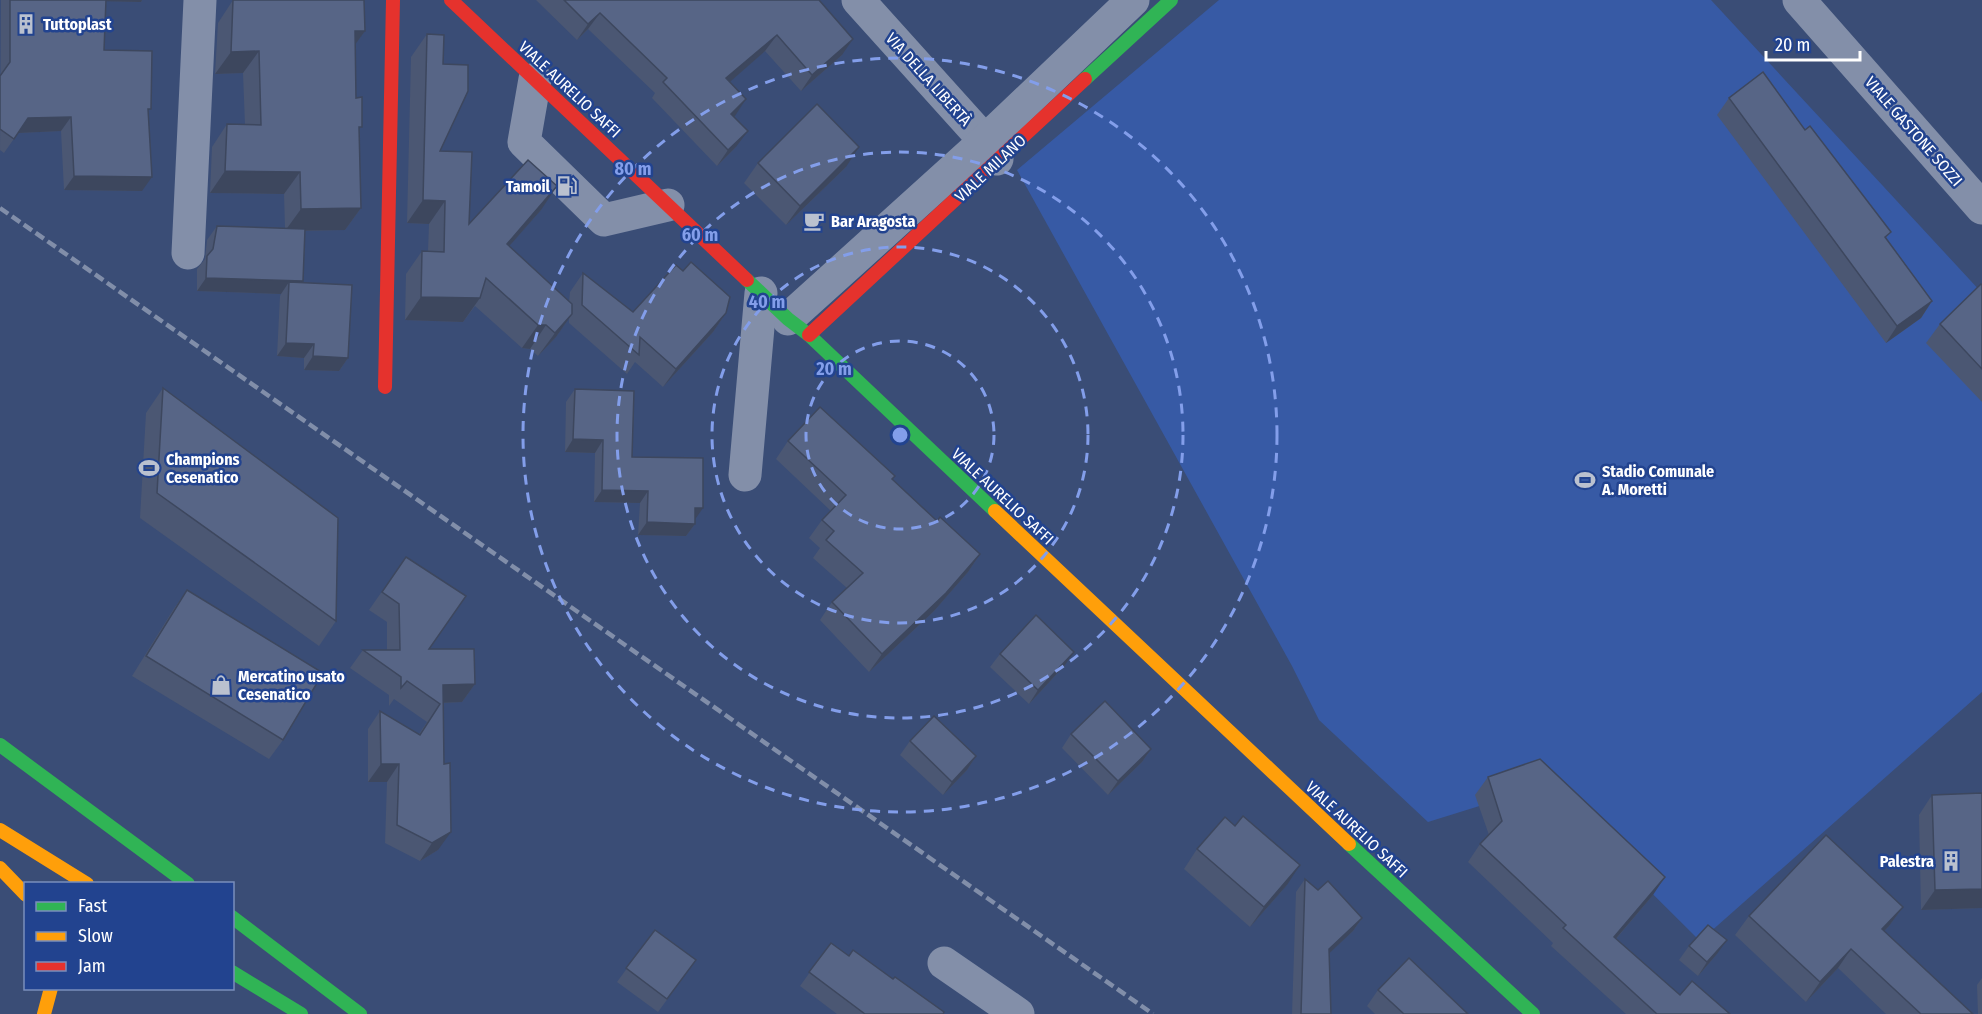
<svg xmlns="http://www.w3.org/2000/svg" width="1982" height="1014" font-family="'Fira Sans Condensed',sans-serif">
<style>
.pitch{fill:#375aa5}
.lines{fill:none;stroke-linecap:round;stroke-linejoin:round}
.street{stroke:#838fa9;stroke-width:33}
.fast{stroke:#30b455;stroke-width:14}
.slow{stroke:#ff9f0a;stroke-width:14}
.jam{stroke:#e5322d;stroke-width:14}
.rail{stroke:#818ea9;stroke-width:4.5;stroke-dasharray:10 4.5;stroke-linecap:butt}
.wall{fill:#4b5773}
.shaded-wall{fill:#3d475e}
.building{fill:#576586;stroke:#3d475e;stroke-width:1.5}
.ring{fill:none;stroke:#839eea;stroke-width:3;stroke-dasharray:10 8}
.labels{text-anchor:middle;stroke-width:5;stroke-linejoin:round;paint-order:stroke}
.poi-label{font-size:16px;font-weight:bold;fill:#fff;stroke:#22438f;text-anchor:start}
.street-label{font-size:16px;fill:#fff;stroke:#22438f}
.centre{fill:#839eea;stroke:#22438f;stroke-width:3}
.ring-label{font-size:18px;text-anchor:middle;font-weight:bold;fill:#839eea;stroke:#22438f;stroke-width:5;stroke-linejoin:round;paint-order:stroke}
</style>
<rect width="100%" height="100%" fill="#3a4d76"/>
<polygon class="pitch" points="1219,0 1711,0 1982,293 1982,692 1700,941 1544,786 1428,822 1319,720 1292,666 1017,170"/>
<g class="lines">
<g class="street">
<polyline points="858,0 985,141 997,159"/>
<polyline points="1799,0 1982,208"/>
<polyline points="535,79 524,142 604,220 668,205"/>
<polyline points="188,253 200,0"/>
<polyline points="788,319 985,141 1133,0"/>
<polyline points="745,475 761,293"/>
<polyline points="944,963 1018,1014"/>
</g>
<g class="fast">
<polyline points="1085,79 1171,0"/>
<polyline points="747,280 788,319 809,335 995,511"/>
<polyline points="0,745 188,884"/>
<polyline points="1349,844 1533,1014"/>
<polyline points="232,917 360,1014"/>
<polyline points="232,972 301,1014"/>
</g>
<g class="slow">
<polyline points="995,511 1349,844"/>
<polyline points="0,830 87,884"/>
<polyline points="0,868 26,895"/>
<polyline points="44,1014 51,988"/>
</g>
<g class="jam">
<polyline points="451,0 747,280"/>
<polyline points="809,335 1085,79"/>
<polyline points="385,387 393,0"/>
</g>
<polyline class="rail" points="0,208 1153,1014"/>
</g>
<g class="wall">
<polygon points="1,0 142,0 141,2 106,1 104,50 148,114 142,191 64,190 61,131 18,133 4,153 0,150"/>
<polygon points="233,0 365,31 355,44 356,98 359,132 361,208 345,230 305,231 303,281 302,283 348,358 339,371 304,370 304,358 277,356 280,296 281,294 197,291 197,269 205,259 207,240 217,226 285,228 284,194 210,193 212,147 227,124 245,125 243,73 215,74 218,23"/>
<polygon points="536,0 819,0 842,55 801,91 765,51 729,82 736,147 717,166 652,98 655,93 588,29 577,40"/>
<polygon points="427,34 440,151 469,224 541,210 509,246 569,302 570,292 583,273 633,312 726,313 713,332 663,387 635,362 627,374 569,323 569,318 556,337 538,356 530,349 522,348 475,306 463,322 405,320 406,274 422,251 428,251 429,224 407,223 411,57"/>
<polygon points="1729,98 1805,130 1891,232 1886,238 1932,301 1921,318 1886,343 1717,115"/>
<polygon points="758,163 846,167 786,225 744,183"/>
<polygon points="1982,285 1982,402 1926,343 1940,324"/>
<polygon points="163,388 336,621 319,646 140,518 146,413"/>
<polygon points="575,389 632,457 695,519 695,524 686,536 638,535 640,503 594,502 595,453 565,452 566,402"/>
<polygon points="788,441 893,480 937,521 980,554 968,572 934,611 869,672 820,620 832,602 847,588 813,558 820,548 809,538 822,520 831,511 776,459"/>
<polygon points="406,557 429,649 475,684 462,702 443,703 438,850 420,861 385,843 387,782 368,782 368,729 380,711 419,734 427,722 394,699 389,706 389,695 350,668 363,650 387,650 387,622 369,610"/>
<polygon points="187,590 283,740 269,759 132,676 173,610"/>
<polygon points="1000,654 1065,665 1029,704 990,667"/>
<polygon points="1071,734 1151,749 1142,762 1108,795 1062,748"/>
<polygon points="910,741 976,756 967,770 943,795 900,755"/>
<polygon points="1488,777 1653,895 1616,939 1680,995 1730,1014 1626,1014 1551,946 1553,943 1468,862 1480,844 1489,835 1475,795"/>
<polygon points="1932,795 1982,908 1921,910 1919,815"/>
<polygon points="1197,849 1287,885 1250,927 1184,869"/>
<polygon points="1305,879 1318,890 1362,918 1353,931 1329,953 1331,1014 1292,1014 1296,892"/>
<polygon points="1903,907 1889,926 1884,931 1973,1014 1886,1014 1838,968 1806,1002 1735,935 1749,916"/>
<polygon points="655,930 696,960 658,1012 617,982"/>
<polygon points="831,943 849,956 893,979 943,1014 837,1014 800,986"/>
<polygon points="1689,946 1717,954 1698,976 1679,960"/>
<polygon points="1982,978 1982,1014 1978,1014 1977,985"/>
<polygon points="1378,990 1468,1014 1375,1014 1367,1006"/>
</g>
<g class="shaded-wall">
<polygon points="97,0 142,0 141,2 96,1"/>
<polygon points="600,13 588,29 577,40 588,24"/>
<polygon points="355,31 365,31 349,53"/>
<polygon points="777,35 765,51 715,95 726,78"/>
<polygon points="853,39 842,55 801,91 812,75"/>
<polygon points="259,51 243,73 215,74 231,52"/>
<polygon points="746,99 735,116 720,130 731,114"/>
<polygon points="71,117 61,131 18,133 28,118"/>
<polygon points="748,131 736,147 717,166 728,150"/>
<polygon points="859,147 846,167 786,225 800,206"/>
<polygon points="225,171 300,172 284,194 210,193"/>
<polygon points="74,176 152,177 142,191 64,190"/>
<polygon points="557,186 541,210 491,267 507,244"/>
<polygon points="423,200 445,201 429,224 407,223"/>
<polygon points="361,208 345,230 285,231 301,209"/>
<polygon points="206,278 303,281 294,294 289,282 281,294 197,291"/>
<polygon points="421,297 480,298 463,322 405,320"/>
<polygon points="1932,301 1921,318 1886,343 1897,326"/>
<polygon points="726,313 713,332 663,387 676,369"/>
<polygon points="572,314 556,337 538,356 555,333"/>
<polygon points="538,325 546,325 530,349 522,348"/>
<polygon points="286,343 314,344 304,358 277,356"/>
<polygon points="313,356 348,358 339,371 304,370"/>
<polygon points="573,439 603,440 595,453 565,452"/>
<polygon points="602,490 648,491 640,503 594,502"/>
<polygon points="695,508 703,508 694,521"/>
<polygon points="647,522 695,524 686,536 638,535"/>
<polygon points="980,554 968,572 934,611 869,672 882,654"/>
<polygon points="1074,652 1065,665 1029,704 1038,690"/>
<polygon points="475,684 462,702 438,703 443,685"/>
<polygon points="1151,749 1142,762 1108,795 1118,781"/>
<polygon points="976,756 967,770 943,795 952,782"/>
<polygon points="381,764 399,764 387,782 368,782"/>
<polygon points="451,832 438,850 420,861 432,843"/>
<polygon points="1300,865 1287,885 1250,927 1264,907"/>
<polygon points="1665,877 1653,895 1602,955 1614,937"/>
<polygon points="1982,889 1982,908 1921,910 1935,890"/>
<polygon points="1903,907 1889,926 1868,948 1882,929"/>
<polygon points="1362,918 1353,931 1320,962 1329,949"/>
<polygon points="1727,940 1717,954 1698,976 1707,962"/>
<polygon points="1851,949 1838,968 1806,1002 1820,982"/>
</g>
<g class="building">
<polygon points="10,0 106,0 104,50 152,51 151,109 148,109 152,177 74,176 71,117 28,118 14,139 0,129 0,76 10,62"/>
<polygon points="233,0 364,0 365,31 355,31 356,98 362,97 362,127 359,127 361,208 301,209 300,172 225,171 227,124 261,125 259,51 231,52"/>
<polygon points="564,0 819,0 853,39 812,75 777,35 726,78 746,99 731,114 748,131 728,150 663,82 667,78 600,13 588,24"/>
<polygon points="427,34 444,35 443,64 468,65 468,91 440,151 472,152 469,224 528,160 557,186 507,244 572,304 572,314 555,333 546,325 538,325 486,278 480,298 421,297 422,251 444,252 445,201 423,200"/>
<polygon points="1763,72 1805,130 1810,126 1891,232 1885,237 1932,301 1897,326 1729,98"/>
<polygon points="817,104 859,147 800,206 758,163"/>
<polygon points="217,226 305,229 303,281 206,278 207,256 213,249"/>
<polygon points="691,262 730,297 726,313 676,369 640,337 639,355 582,305 583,273 633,312 676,265 683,271"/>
<polygon points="289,282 352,285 348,358 313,356 314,344 286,343"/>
<polygon points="1981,284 1982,285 1982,369 1940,324"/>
<polygon points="163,388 338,518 336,621 157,493"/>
<polygon points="575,389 634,391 632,457 703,458 703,508 695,508 695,524 647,522 648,491 602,490 603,440 573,439"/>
<polygon points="820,407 895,476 892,479 937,521 940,517 980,554 946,593 882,654 832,602 863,573 826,540 834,531 822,520 846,495 788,441"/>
<polygon points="406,557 466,596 429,649 474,649 475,684 443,685 444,764 450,763 451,832 432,843 397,825 399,764 381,764 380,711 420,735 440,704 407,681 401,688 401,677 363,650 400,650 399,604 382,592"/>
<polygon points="187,590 323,673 283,740 146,656"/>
<polygon points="1036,615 1074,652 1038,690 1000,654"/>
<polygon points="1105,701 1151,749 1118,781 1071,734"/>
<polygon points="934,716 976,756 952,782 910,741"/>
<polygon points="1540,759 1665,877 1614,937 1680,995 1692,981 1730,1014 1657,1014 1563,928 1566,925 1480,844 1502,821 1488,777"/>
<polygon points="1982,793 1982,889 1935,890 1932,795"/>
<polygon points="1243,816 1300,865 1264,907 1197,849 1225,817 1235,826"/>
<polygon points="1826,835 1903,907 1882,929 1973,1014 1921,1014 1851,949 1820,982 1749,916"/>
<polygon points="1305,879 1318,890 1328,881 1362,918 1329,949 1331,1014 1301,1014"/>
<polygon points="1708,925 1727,940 1707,962 1689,946"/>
<polygon points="655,930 696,960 667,999 626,968"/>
<polygon points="831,943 849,956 853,950 893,979 895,977 944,1012 943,1014 865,1014 809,972"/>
<polygon points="1409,958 1468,1014 1404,1014 1378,990"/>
</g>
<g class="ring">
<circle cx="900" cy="435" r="94"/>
<circle cx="900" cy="435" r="188"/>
<circle cx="900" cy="435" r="283"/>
<circle cx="900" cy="435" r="377"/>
</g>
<defs>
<g id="building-bare" transform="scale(1.62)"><path d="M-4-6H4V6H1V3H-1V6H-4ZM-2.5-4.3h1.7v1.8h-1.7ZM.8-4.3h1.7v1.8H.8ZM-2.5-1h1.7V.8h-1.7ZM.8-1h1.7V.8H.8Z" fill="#bac1cf" stroke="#22438f" stroke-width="2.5" paint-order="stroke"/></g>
<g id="fuel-bare" transform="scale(1.62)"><path d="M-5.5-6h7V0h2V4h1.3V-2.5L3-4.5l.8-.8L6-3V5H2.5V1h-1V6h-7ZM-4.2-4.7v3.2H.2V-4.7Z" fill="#bac1cf" stroke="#22438f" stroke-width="2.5" paint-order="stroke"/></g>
<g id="cafe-bare" transform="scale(1.62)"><path d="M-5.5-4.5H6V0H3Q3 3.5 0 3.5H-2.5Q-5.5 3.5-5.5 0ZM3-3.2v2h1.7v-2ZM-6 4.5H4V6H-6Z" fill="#bac1cf" stroke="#22438f" stroke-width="2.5" paint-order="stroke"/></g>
<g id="stadium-bare" transform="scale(1.62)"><path d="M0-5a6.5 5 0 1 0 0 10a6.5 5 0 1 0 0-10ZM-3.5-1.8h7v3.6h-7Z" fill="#bac1cf" stroke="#22438f" stroke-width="2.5" paint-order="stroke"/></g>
<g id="shop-bare" transform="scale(1.62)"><path d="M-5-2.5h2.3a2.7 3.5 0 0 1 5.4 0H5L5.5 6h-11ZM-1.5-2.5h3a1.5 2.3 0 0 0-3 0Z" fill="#bac1cf" stroke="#22438f" stroke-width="2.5" paint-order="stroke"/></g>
</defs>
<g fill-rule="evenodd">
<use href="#building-bare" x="26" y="24"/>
<use href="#fuel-bare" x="567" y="186"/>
<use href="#cafe-bare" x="814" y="221"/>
<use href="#stadium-bare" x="149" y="468"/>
<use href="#stadium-bare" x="1585" y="480"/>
<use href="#shop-bare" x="221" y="685"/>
<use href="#building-bare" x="1951" y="861"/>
</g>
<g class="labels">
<g class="poi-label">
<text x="43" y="30">Tuttoplast</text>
<text x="550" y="192" text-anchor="end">Tamoil</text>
<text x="831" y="227">Bar Aragosta</text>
<text x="166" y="465">Champions<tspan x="166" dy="18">Cesenatico</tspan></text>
<text x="1602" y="477">Stadio Comunale<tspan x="1602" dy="18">A. Moretti</tspan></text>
<text x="238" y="682">Mercatino usato<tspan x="238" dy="18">Cesenatico</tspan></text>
<text x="1934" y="867" text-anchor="end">Palestra</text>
</g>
<g class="street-label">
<text transform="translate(929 79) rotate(48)" y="6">VIA DELLA LIBERTÀ</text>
<text transform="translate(570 89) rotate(43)" y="6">VIALE AURELIO SAFFI</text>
<text transform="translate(1914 131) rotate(49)" y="6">VIALE GASTONE SOZZI</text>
<text transform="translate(990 168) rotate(-43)" y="6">VIALE MILANO</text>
<text transform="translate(1003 496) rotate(43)" y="6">VIALE AURELIO SAFFI</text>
<text transform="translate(1357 829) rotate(43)" y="6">VIALE AURELIO SAFFI</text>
</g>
</g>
<circle cx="900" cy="435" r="9" class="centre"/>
<g class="ring-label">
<text x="633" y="175">80 m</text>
<text x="700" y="241">60 m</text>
<text x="767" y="308">40 m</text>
<text x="834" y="375">20 m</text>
</g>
<rect x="24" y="882" width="210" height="108" fill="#22438f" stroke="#7a8ebc" stroke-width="1.5"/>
<rect x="36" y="902" width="30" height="9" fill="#30b455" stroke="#7a8ebc" stroke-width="1.5"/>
<text x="78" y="912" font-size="18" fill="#ffffff">Fast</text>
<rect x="36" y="932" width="30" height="9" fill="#ff9f0a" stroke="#7a8ebc" stroke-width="1.5"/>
<text x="78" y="942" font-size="18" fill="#ffffff">Slow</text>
<rect x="36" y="962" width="30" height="9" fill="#e5322d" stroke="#7a8ebc" stroke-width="1.5"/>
<text x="78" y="972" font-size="18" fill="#ffffff">Jam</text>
<path d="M1766 51v9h94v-9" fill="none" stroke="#ffffff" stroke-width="3"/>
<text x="1775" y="51" font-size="18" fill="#ffffff" stroke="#22438f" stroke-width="4.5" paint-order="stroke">20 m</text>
</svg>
